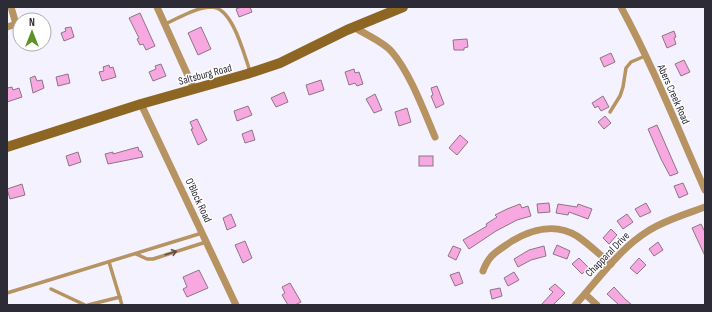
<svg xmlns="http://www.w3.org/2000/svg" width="712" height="312" font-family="'Sofia Sans Condensed',sans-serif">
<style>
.building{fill:#f8a8e1;stroke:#8e7486}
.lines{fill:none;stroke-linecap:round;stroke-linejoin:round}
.service{stroke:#b69360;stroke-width:3.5}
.minor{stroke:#b69360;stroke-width:7}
.secondary{stroke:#8e6623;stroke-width:10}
.oneway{stroke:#5d4f45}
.labels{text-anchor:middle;stroke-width:3;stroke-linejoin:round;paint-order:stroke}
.street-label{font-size:11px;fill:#2d2b36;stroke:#fff}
</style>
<rect width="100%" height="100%" fill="#f4f2fe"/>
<g class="building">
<polygon points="241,7 250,7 252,12 239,17 236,9"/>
<polygon points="140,13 155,46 146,50 143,44 140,45 137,39 139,38 129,18"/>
<polygon points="71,27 74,37 64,41 61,33 66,31 65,28"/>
<polygon points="201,27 211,49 198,55 188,33"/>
<polygon points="674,31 676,37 674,38 676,44 667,48 662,36"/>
<polygon points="467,39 468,47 464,48 464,50 454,50 453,40"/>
<polygon points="611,53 615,62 604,67 600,58"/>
<polygon points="684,60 690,72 681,76 675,64"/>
<polygon points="161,64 166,76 153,81 149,72 156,69 155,66"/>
<polygon points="109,65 110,68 113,67 116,77 102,81 99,72 104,71 103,67"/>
<polygon points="354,69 355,73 359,72 363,84 357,86 355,83 349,85 345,72"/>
<polygon points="68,74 70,83 58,86 56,77"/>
<polygon points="35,76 37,81 42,80 44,88 33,93 30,78"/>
<polygon points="321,80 324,90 309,95 306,85"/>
<polygon points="437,86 444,104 436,108 431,96 433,95 431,88"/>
<polygon points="12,87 13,90 19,88 22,97 7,102 7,88"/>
<polygon points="284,92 288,102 276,107 271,98"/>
<polygon points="375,94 382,110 374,113 366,99"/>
<polygon points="603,96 609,107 601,111 598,106 595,108 592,103"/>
<polygon points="248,106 252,115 237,121 234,111"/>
<polygon points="407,108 411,122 399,126 395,112"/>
<polygon points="605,116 611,123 604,129 598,122"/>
<polygon points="197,119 207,140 198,145 191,129 193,129 190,122"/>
<polygon points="657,125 678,173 670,176 661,159 648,129"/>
<polygon points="252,130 255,140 245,143 242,134"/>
<polygon points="460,135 468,142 457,155 449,148"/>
<polygon points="138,147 139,151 141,151 143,157 108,164 105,154 113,152 113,154"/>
<polygon points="78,152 81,162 69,166 66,156"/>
<rect x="419" y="156" width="14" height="10"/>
<polygon points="683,183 688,194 679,198 674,186"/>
<polygon points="22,184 25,195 10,199 7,189"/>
<polygon points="549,203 550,212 538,213 537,204"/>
<polygon points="646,203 651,212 640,217 635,209"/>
<polygon points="520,204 522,208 528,206 531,216 517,220 496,231 469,249 463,240 487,226 486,224 497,217 495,215 507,209"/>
<polygon points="558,204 577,207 578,204 592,209 588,219 569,212 568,215 556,213"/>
<polygon points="231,214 236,226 227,230 223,218"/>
<polygon points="627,214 633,222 623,229 617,221"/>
<polygon points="701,224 705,232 705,256 692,228"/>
<polygon points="611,229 617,235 609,244 603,238"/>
<polygon points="245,241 252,258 243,263 235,245"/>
<polygon points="658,242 663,250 654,256 649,249"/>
<polygon points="557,245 570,251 567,259 553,254"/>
<polygon points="453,246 461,249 456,260 448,256"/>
<polygon points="544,246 546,256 531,260 518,267 514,259 529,250"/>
<polygon points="579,258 589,268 582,274 572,264"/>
<polygon points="639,258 646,265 637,274 630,268"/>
<polygon points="199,270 208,288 187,297 183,289 187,287 183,277"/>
<polygon points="459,272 463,283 455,286 450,275"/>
<polygon points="514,272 519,280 508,286 504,278"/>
<polygon points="290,283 301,302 295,305 288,305 282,295 285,293 282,287"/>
<polygon points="555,284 565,293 553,305 541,305 553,292 549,289"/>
<polygon points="614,287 625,299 632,305 619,305 607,294"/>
<polygon points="500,288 502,296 492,299 490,290"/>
</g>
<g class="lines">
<g class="service">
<path d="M165 24C179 18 196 7 212 7 233 8 244 55 250 71"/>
<polyline points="610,112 620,96 623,87 626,68 631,62 645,56"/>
<polyline points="136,254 147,259 153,259 206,242"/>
<polyline points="109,262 122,305"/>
<polyline points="51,289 85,305"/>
<polyline points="7,293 202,233"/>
<polyline points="88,305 120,297"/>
</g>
<g class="minor">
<polyline points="11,7 16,24"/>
<polyline points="157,7 194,89"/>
<path d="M621 7C653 66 678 129 705 190"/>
<polyline points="32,20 35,19"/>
<polyline points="7,27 20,23"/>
<path d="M354 27C366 35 384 42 392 52 410 73 424 111 435 137"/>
<polyline points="141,104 236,305"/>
<path d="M483 271C489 254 498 251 512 241 532 229 556 223 577 236 589 244 600 255 611 264"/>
<polyline points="585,294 597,305"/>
<path d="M575 305C598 280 619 249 648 231 665 220 686 214 705 207"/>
</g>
<polyline class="secondary" points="7,147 141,104 247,74 280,63 347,30 403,7"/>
</g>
<defs><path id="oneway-shaft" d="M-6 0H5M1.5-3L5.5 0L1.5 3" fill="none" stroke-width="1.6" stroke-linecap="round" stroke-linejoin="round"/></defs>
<use class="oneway" href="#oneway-shaft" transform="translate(171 253) rotate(-18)"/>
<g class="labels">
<g class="street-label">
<text transform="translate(205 74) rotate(-15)" y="4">Saltsburg Road</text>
<text transform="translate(674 94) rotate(66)" y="4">Abers Creek Road</text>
<text transform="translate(199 200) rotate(65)" y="4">O'Block Road</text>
<text transform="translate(607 254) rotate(-46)" y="4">Chapparal Drive</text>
</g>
</g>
<rect width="712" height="312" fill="none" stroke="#2d2b36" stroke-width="16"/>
<g transform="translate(32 32)"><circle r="19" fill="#ffffff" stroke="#abaaaf"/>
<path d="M0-3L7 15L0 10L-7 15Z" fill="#609127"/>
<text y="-6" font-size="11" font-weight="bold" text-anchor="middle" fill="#2d2b36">N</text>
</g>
</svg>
